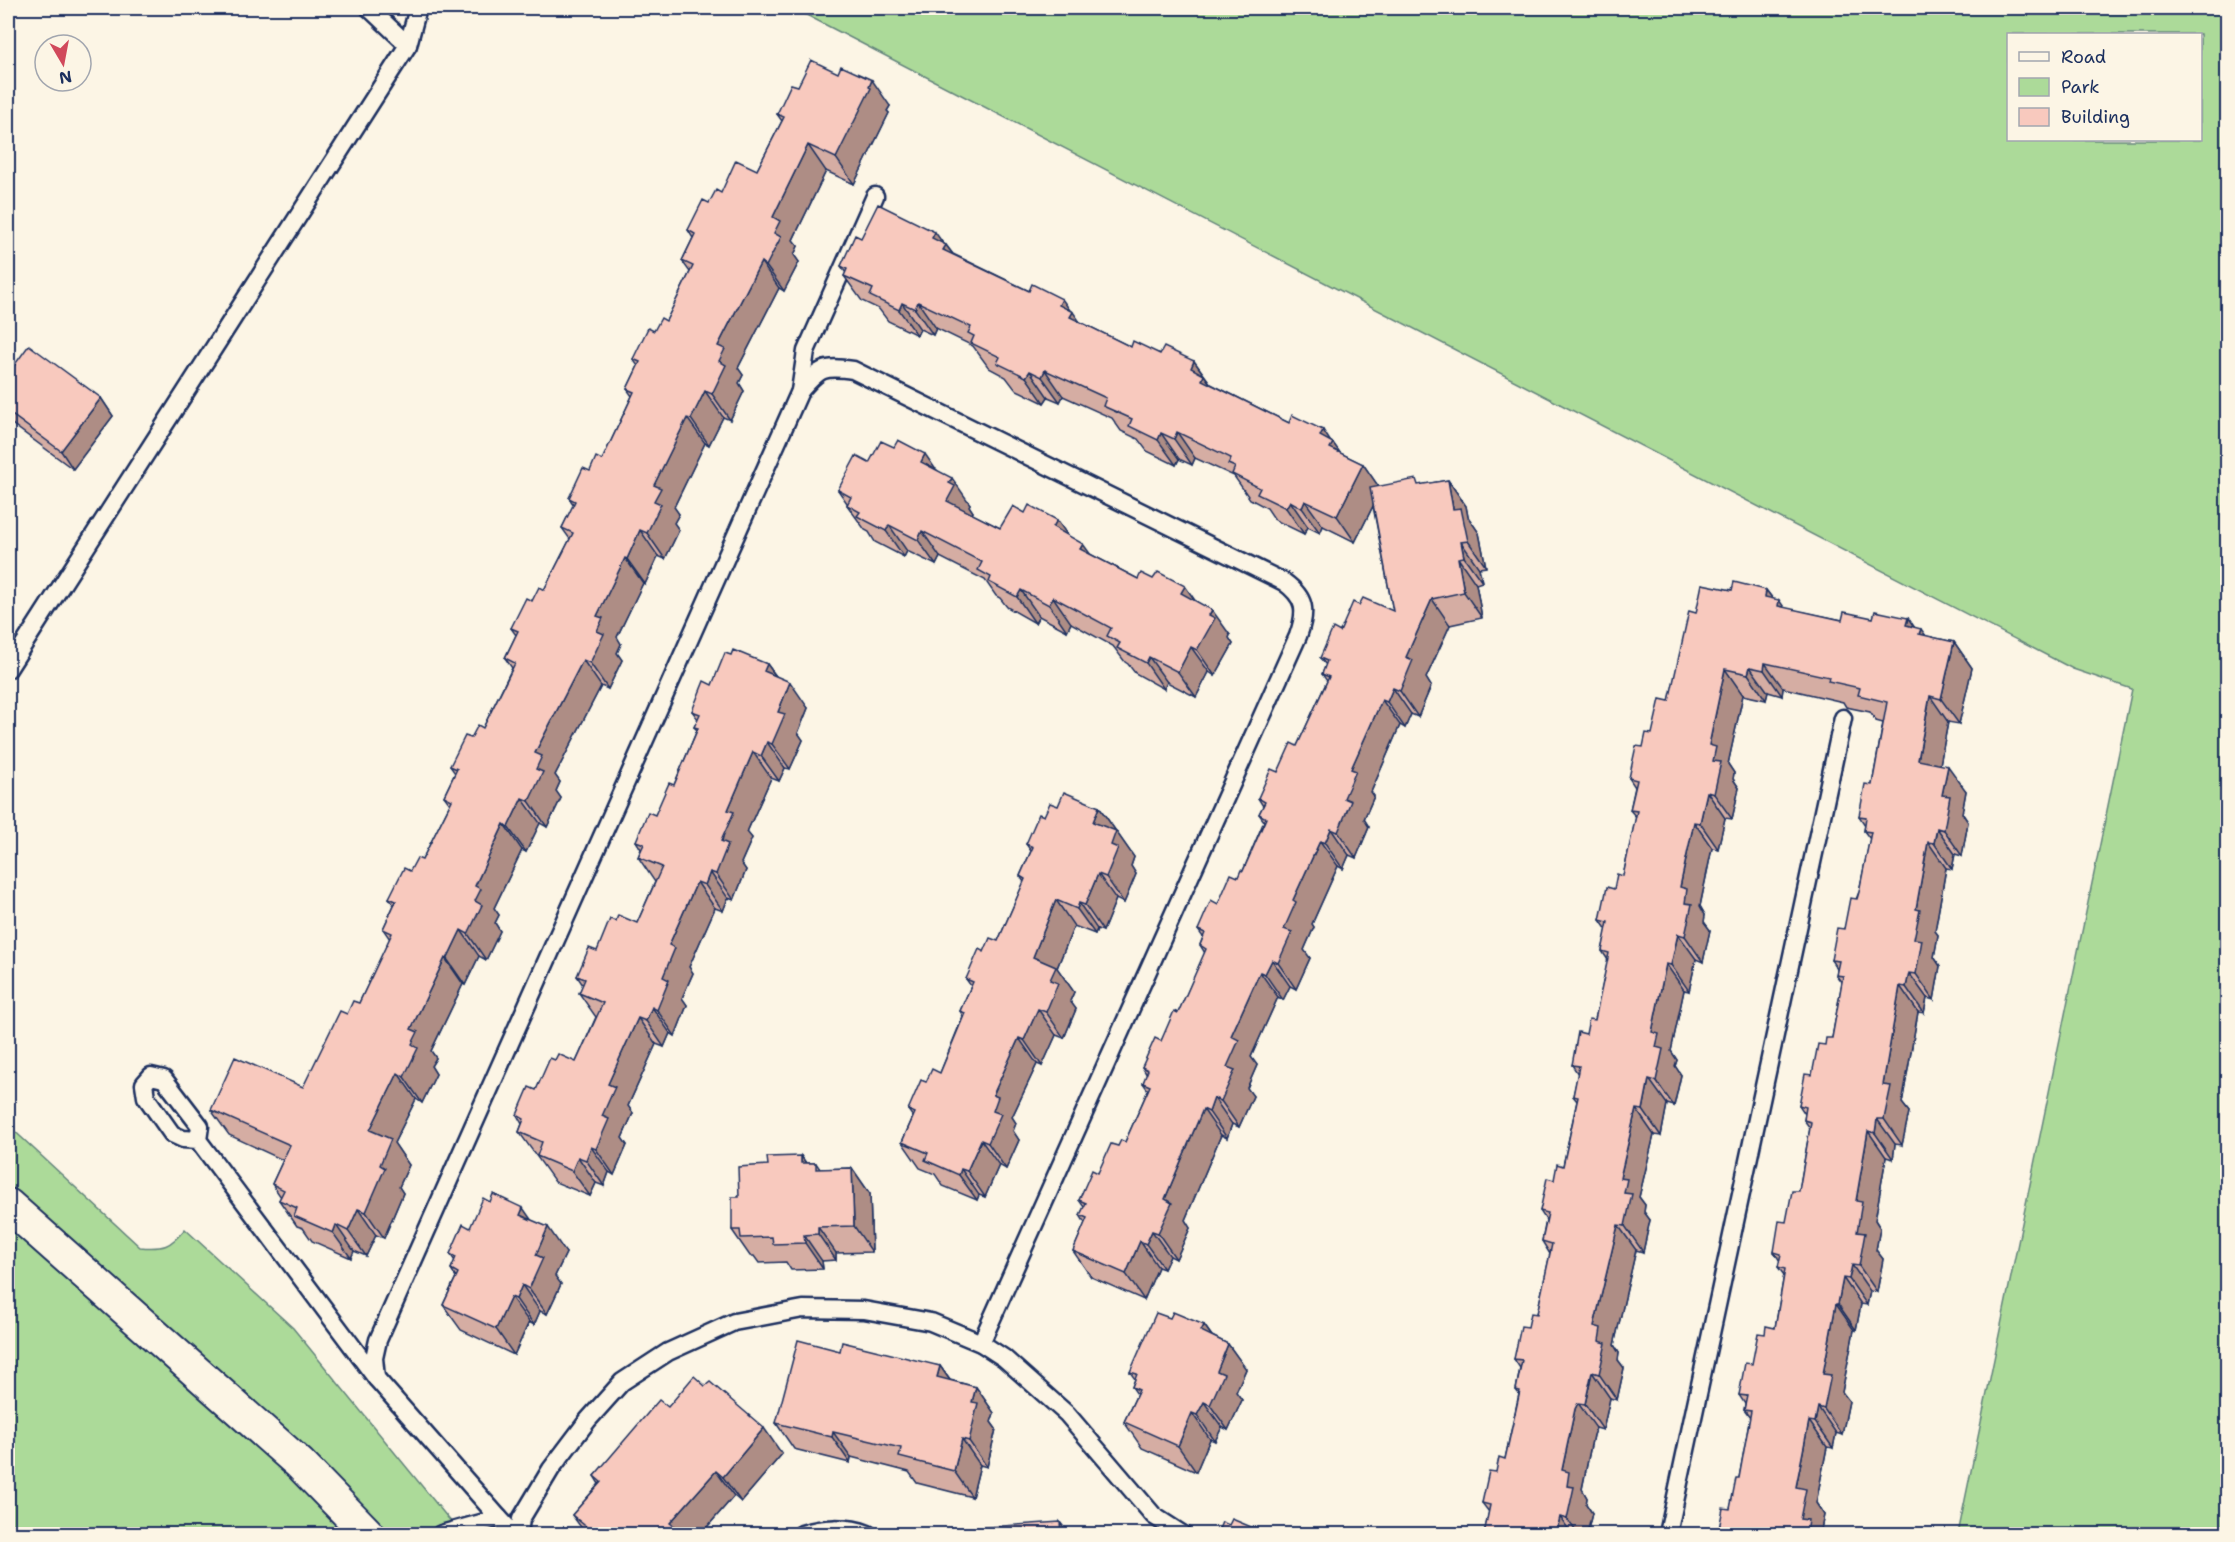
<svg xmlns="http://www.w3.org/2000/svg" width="2235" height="1542" font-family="'Shantell Sans',sans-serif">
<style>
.green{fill:#acda99;stroke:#64847c;stroke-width:1.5;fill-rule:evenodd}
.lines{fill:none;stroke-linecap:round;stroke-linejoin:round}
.service-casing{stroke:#1b2f5e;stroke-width:21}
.minor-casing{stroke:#1b2f5e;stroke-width:36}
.service{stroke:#fcf5e5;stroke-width:16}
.minor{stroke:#fcf5e5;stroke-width:32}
.wall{fill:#d5ada3;stroke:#1b2f5e;stroke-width:1.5}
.shaded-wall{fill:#ae8d85;stroke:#1b2f5e;stroke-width:1.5}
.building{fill:#f8c9be;stroke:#1b2f5e;stroke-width:1.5}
</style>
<rect width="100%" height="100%" fill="#fcf5e5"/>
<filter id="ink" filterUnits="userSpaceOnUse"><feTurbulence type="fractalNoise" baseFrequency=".0167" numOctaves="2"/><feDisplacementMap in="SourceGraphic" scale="12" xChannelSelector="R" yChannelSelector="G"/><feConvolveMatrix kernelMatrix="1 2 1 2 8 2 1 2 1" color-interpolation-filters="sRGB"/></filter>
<g filter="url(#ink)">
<g class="green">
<path d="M793 8H2227V1534H1958L2132 689 2073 669ZM2008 34H2200V140H2008Z"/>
<path d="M8 1125 140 1247C164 1249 170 1247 185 1229L293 1328 461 1534H8Z"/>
</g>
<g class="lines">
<g class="service-casing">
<g id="service">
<polyline points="369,8 408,45 418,8"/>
<path d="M800 391C820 368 823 366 853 370L1284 582C1306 598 1307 611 1298 636L981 1343"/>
<polyline points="8,669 408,45"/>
<polyline points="198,1140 183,1139 172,1134 146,1097 144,1084 151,1076 164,1079 200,1126 198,1140 376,1378 499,1518"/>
<polyline points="376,1378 374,1358 378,1340 800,391 806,351 875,196"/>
<polyline points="441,1534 499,1518 514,1534"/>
<polyline points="519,1534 521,1519 551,1469 588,1420 622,1382 668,1352 734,1322 803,1309 864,1310 931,1322 981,1343 1004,1358 1067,1414 1154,1516 1182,1534"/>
<path d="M802 1534C822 1527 848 1526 868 1534"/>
<polyline points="1668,1534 1843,718"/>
</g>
</g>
<g class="minor-casing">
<polyline id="minor" points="8,1205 300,1464 368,1534"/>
</g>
<use href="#service" class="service"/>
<use href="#minor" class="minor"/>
</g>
<g class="wall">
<polygon points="798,86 890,106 887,111 889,113 854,184 826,171 793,240 798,246 794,255 799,262 784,291 779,288 738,368 743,375 739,383 744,391 730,420 723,417 709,445 705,443 674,507 679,514 674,523 679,530 665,559 658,556 645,584 643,583 617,637 621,644 617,653 622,660 608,689 601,686 555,775 560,782 556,791 561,798 547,827 540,823 526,852 522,850 494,908 499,915 495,923 500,931 486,960 479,956 465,985 463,984 431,1051 436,1058 431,1066 436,1074 422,1103 416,1099 394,1143 409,1165 399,1187 403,1193 384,1238 376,1235 366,1256 354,1251 351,1258 312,1241 303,1228 297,1226 279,1200 281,1197 272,1184 283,1160 229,1135 211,1110 303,1087 347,1014 359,1003 390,939 383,929 394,905 389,898 410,871 422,860 450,804 444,796 455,773 450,766 471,738 483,728 512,668 505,658 516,635 511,628 544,590 570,539 562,528 574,505 569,498 590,471 602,460 632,396 627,389 638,366 633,359 654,331 666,321 690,272 682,261 693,238 688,230 709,203 721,193 757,170 782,121 777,114"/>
<polygon points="861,238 944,244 946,245 953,254 1071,311 1080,322 1131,347 1194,361 1211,384 1289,423 1333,443 1340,453 1363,464 1378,486 1420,485 1448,480 1466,506 1468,517 1479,533 1486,567 1479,568 1482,582 1476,584 1482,618 1450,625 1426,678 1431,686 1418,717 1411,714 1405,728 1400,725 1371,792 1374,796 1364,819 1369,827 1356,858 1349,855 1343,869 1338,866 1312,924 1314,927 1304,950 1310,958 1296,989 1290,986 1283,1000 1278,997 1251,1057 1257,1065 1247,1088 1253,1096 1239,1127 1232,1124 1227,1138 1221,1135 1185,1220 1190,1228 1176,1259 1170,1256 1164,1269 1158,1267 1144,1300 1091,1277 1073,1251 1085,1223 1080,1215 1084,1207 1079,1200 1118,1146 1125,1142 1148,1090 1143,1083 1147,1075 1142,1067 1161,1041 1178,1013 1205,953 1200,945 1203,937 1198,930 1243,871 1264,821 1259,814 1263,806 1258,798 1297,746 1327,681 1322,674 1326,665 1320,658 1359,605 1393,611 1373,506 1355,542 1323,526 1320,533 1308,527 1304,534 1275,520 1267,508 1250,499 1234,476 1195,458 1192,465 1179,459 1176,465 1147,451 1138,439 1121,431 1112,418 1063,396 1060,402 1048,397 1044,403 1015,389 1006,377 989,368 973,346 936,328 933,335 920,329 917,335 888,321 879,309 862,301 844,276 846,273 841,266"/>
<polygon points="8,374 101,398 113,416 73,469 8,421"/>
<polygon points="936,469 970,504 969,506 973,512 972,514 1000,528 1067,535 1090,554 1138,579 1196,601 1230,635 1229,638 1233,644 1215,676 1209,672 1196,697 1167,682 1164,689 1135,673 1128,664 1125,662 1113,646 1071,623 1067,631 1039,616 1035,623 1007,607 1000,598 996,596 985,580 940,557 936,565 907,551 904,557 875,542 869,532 865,530 847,505 847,503 838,490"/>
<polygon points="1732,590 1766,590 1773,599 1784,608 1842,620 1873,618 1908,618 1914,627 1926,636 1954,642 1972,668 1959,724 1948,722 1940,764 1966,791 1962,813 1968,822 1962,856 1955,854 1952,869 1946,868 1935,931 1938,935 1934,957 1940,966 1934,1000 1927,998 1924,1013 1918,1012 1902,1103 1909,1112 1902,1145 1895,1144 1893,1159 1886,1157 1875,1220 1880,1228 1876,1250 1883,1259 1877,1292 1870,1291 1867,1305 1861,1304 1856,1330 1854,1330 1842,1392 1849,1401 1842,1435 1836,1433 1833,1448 1827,1447 1816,1503 1824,1515 1820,1534 1718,1534 1730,1509 1739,1478 1750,1418 1744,1410 1745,1404 1739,1395 1765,1334 1775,1328 1784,1275 1778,1267 1780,1261 1774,1252 1799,1191 1810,1128 1804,1120 1805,1114 1799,1105 1825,1045 1832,1038 1842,983 1836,975 1837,969 1831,960 1859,892 1870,839 1864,831 1865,825 1859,816 1872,785 1883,723 1876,721 1870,712 1846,707 1843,702 1783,688 1782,696 1768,692 1766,700 1743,695 1728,764 1734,773 1733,779 1739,788 1732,819 1725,818 1718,849 1712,848 1700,906 1705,915 1704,922 1710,930 1703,962 1696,959 1689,991 1684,990 1671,1051 1677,1060 1675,1066 1681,1075 1674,1106 1667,1104 1661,1136 1654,1135 1639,1197 1645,1205 1644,1212 1650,1220 1643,1252 1636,1250 1614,1345 1619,1353 1618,1360 1624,1368 1617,1400 1610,1398 1603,1430 1596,1428 1593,1435 1582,1489 1587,1498 1586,1504 1592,1513 1587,1534 1484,1534 1489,1512 1482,1503 1496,1472 1505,1459 1519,1394 1516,1390 1520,1368 1514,1359 1528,1327 1537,1314 1550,1254 1542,1241 1546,1220 1540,1211 1554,1180 1563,1166 1577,1101 1573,1096 1578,1074 1572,1065 1586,1034 1595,1020 1608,960 1602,951 1607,930 1600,920 1614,889 1623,876 1636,817 1630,810 1635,787 1629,778 1643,747 1652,734 1669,701 1696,613"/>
<polygon points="731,655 767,664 776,676 808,708 798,733 803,740 790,769 785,768 779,781 771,778 747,832 752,838 741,863 746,870 734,900 728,898 723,911 715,908 689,967 693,973 682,998 687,1005 675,1036 670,1033 664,1047 656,1044 628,1106 633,1113 622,1138 627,1145 614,1175 609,1172 604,1186 596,1183 590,1196 555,1182 519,1132 522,1124 517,1115 536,1090 555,1060 576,1062 596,1017 579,993 583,985 577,976 597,951 616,921 637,923 655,882 638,857 641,849 636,841 655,815 674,785 697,730 694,727 698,719 692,711 712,685"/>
<polygon points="1058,806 1099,807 1134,857 1131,866 1136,874 1124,903 1116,899 1103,931 1097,929 1095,934 1074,926 1057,968 1074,992 1070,1001 1076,1009 1064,1038 1056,1035 1042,1066 1037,1064 1012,1117 1016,1123 1013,1131 1019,1140 1006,1169 999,1165 985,1197 979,1195 977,1200 943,1186 935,1174 920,1168 902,1142 913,1117 908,1110 926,1082 940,1073 963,1016 960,1011 971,986 966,979 984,952 998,941 1024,882 1020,876 1031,851 1026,844 1044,816"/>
<polygon points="801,1156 806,1163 816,1163 820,1169 852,1168 870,1194 872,1252 836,1253 836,1260 822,1261 823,1269 791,1270 786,1262 759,1263 754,1256 750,1256 732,1230 739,1197 768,1165"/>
<polygon points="531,1220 566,1253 555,1276 561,1284 547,1314 540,1311 534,1325 529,1322 514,1355 461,1330 443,1305 456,1277 451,1269 455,1261 450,1254 470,1228"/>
<polygon points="1170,1318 1204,1325 1212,1336 1228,1344 1246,1369 1236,1392 1242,1400 1228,1430 1222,1427 1215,1441 1210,1439 1196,1472 1142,1448 1124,1422 1137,1394 1132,1387 1135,1379 1130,1372"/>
<polygon points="840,1351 940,1366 950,1380 976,1387 994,1413 991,1422 996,1429 987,1467 980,1465 972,1497 917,1483 909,1472 851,1457 850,1463 794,1449 776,1423"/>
<polygon points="668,1407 782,1454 741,1502 734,1496 701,1534 586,1534 572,1515 599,1484 594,1476"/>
</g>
<g class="shaded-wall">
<polygon points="872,80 890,106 887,111 889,113 854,184 836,158"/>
<polygon points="808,145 826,171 793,240 798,246 794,255 799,262 784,291 766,266 774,233 773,217"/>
<polygon points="935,232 945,246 946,245 964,270 932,238"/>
<polygon points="761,262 779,288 738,368 743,375 739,383 744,391 730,420 712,394 719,361 718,346"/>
<polygon points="1062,299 1072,313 1073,312 1091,338 1059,305"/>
<polygon points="918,302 936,328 933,335 915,309"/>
<polygon points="902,303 920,329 917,335 899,310"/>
<polygon points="1194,361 1204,375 1222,400 1191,368"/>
<polygon points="1045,370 1063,396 1060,402 1042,377"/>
<polygon points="1030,371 1048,397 1044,403 1026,377"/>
<polygon points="705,391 723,417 709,445 691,419"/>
<polygon points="101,398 113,416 73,469 61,451"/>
<polygon points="687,418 705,443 674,507 679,514 674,523 679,530 665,559 647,533 654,501 654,485"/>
<polygon points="1323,430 1332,444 1333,443 1351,468 1348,474 1320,436"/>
<polygon points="1177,432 1195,458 1192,465 1174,439"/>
<polygon points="1161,433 1179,459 1176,465 1158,440"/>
<polygon points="925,454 943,480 921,462"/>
<polygon points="1363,464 1381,490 1355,542 1337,516"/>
<polygon points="952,478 970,504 969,506 973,512 965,527 947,501 949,483"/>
<polygon points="1448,480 1466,506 1468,517 1479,533 1486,567 1468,541 1453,509"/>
<polygon points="1290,501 1308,527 1304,534 1286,508"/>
<polygon points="1305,501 1323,526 1320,533 1302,508"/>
<polygon points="1057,520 1075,546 1053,527"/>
<polygon points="889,525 907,551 904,557 886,531"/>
<polygon points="640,530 658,556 645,584 627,559"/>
<polygon points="922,531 940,557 936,565 918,540"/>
<polygon points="1461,542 1479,568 1482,582 1464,557"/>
<polygon points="1083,544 1101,569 1080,549"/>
<polygon points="625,558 643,583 617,637 621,644 617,653 622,660 608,689 590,663 597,631 597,616"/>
<polygon points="1458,558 1476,584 1482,618 1464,592"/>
<polygon points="1185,586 1203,612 1181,593"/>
<polygon points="1021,590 1039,616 1035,623 1017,597"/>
<polygon points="1766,590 1778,606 1779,600 1797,626 1765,597"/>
<polygon points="1053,597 1071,623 1067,631 1049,605"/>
<polygon points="1432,599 1450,625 1426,678 1431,686 1418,717 1400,691 1406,657"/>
<polygon points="1212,610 1230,635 1229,638 1233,644 1215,676 1197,650 1209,615"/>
<polygon points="1908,618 1926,644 1906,625"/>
<polygon points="1921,629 1939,654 1919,634"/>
<polygon points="1954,642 1972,668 1959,724 1941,699"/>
<polygon points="1191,647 1209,672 1196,697 1178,672"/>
<polygon points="1149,657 1167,682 1164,689 1146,663"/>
<polygon points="583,660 601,686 555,775 560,782 556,791 561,798 547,827 529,801 536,769 535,753"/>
<polygon points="1765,663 1783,688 1782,696 1764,670"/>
<polygon points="767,664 785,689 764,671"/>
<polygon points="1750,667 1768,692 1766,700 1748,674"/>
<polygon points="1725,669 1743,695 1728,764 1734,773 1733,779 1739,788 1732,819 1714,794 1713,761 1709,745"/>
<polygon points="790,682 808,708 798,733 803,740 790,769 772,744 778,712"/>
<polygon points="1393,688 1411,714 1405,728 1387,702"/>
<polygon points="1930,696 1948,722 1936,786 1918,760"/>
<polygon points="1382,700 1400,725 1371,792 1374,796 1364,819 1369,827 1356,858 1338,832 1344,798 1351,769"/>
<polygon points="767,742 785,768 779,781 761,756"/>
<polygon points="753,752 771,778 747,832 752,838 741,863 746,870 734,900 716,874 728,810"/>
<polygon points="1948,766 1966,791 1962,813 1968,822 1962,856 1944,830 1942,795"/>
<polygon points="1707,792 1725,818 1718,849 1700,823"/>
<polygon points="522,798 540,823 526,852 508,827"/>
<polygon points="1099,807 1134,857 1131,866 1136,874 1124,903 1106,877 1093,822"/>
<polygon points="1694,822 1712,848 1700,906 1705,915 1704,922 1710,930 1703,962 1685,936 1685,903 1680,887"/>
<polygon points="504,824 522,850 494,908 499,915 495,923 500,931 486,960 468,934 475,901 475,886"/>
<polygon points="1937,828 1955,854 1952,869 1934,843"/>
<polygon points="1331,829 1349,855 1343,869 1325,843"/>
<polygon points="1320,841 1338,866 1312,924 1314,927 1304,950 1310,958 1296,989 1278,963 1284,929 1293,900"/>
<polygon points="1928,842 1946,868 1935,931 1938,935 1934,957 1940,966 1934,1000 1916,974 1914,939 1916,909"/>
<polygon points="710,872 728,898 723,911 705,885"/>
<polygon points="1098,874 1116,899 1103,931 1085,905"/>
<polygon points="697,882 715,908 689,967 693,973 682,998 687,1005 675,1036 657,1010 669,945"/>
<polygon points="1056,900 1074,926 1057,968 1074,992 1070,1001 1076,1009 1064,1038 1046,1012 1033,957"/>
<polygon points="1079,903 1097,929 1095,934 1077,909"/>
<polygon points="461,930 479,956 465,985 447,959"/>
<polygon points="1678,934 1696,959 1689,991 1671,965"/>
<polygon points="445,958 463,984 431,1051 436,1058 431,1066 436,1074 422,1103 404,1077 412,1044 411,1029"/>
<polygon points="1272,960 1290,986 1283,1000 1265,974"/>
<polygon points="1666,964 1684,990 1671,1051 1677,1060 1675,1066 1681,1075 1674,1106 1656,1081 1656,1047 1652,1032"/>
<polygon points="1260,972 1278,997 1251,1057 1257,1065 1247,1088 1253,1096 1239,1127 1221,1101 1227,1067 1231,1036"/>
<polygon points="1909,973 1927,998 1924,1013 1906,987"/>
<polygon points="1900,986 1918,1012 1902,1103 1909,1112 1902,1145 1884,1119 1883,1085"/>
<polygon points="652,1007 670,1033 664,1047 646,1021"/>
<polygon points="1038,1009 1056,1035 1042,1066 1024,1040"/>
<polygon points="638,1018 656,1044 628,1106 633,1113 622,1138 627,1145 614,1175 596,1149 608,1084"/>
<polygon points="1019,1038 1037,1064 1012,1117 1016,1123 1013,1131 1019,1140 1006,1169 988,1143 993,1111 993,1095"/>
<polygon points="398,1073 416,1099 394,1143 409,1165 399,1187 403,1193 384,1238 366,1212 380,1165 370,1130"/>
<polygon points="1649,1079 1667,1104 1661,1136 1643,1110"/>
<polygon points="1214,1098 1232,1124 1227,1138 1209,1112"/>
<polygon points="1203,1109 1221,1135 1185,1220 1190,1228 1176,1259 1158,1233 1165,1199"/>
<polygon points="1636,1109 1654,1135 1639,1197 1645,1205 1644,1212 1650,1220 1643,1252 1625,1226 1624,1193 1620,1178"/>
<polygon points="1877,1119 1895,1144 1893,1159 1875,1133"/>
<polygon points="1868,1131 1886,1157 1875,1220 1880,1228 1876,1250 1883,1259 1877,1292 1859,1266 1856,1201"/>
<polygon points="981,1140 999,1165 985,1197 967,1171"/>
<polygon points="591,1147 609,1172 604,1186 586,1160"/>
<polygon points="801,1156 819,1182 801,1163"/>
<polygon points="578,1157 596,1183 590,1196 572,1171"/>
<polygon points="852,1168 870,1194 872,1252 854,1226"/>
<polygon points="961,1169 979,1195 977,1200 959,1175"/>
<polygon points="523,1208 541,1234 520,1215"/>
<polygon points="358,1209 376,1235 366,1256 348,1231"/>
<polygon points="336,1225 354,1251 351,1258 333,1233"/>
<polygon points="1618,1225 1636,1250 1614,1345 1619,1353 1618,1360 1624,1368 1617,1400 1599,1374 1599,1341 1594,1326"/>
<polygon points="548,1227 566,1253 555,1276 561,1284 547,1314 529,1289 536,1255"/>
<polygon points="818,1227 836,1253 836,1260 818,1234"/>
<polygon points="1152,1231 1170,1256 1164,1269 1146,1244"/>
<polygon points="804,1235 822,1261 823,1269 805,1243"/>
<polygon points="1140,1241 1158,1267 1144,1300 1126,1274"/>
<polygon points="1852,1265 1870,1291 1867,1305 1849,1279"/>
<polygon points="1843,1278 1861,1304 1856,1330 1838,1304"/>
<polygon points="522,1285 540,1311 534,1325 516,1299"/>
<polygon points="511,1297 529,1322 514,1355 496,1329"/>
<polygon points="1836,1304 1854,1330 1842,1392 1849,1401 1842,1435 1824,1409 1823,1374"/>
<polygon points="1204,1325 1222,1351 1201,1331"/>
<polygon points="1228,1344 1246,1369 1236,1392 1242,1400 1228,1430 1210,1405 1217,1371"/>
<polygon points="940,1366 958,1392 937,1377"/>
<polygon points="1592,1372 1610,1398 1603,1430 1585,1404"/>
<polygon points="976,1387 994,1413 991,1422 996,1429 987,1467 969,1441 972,1402"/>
<polygon points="1204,1402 1222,1427 1215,1441 1197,1415"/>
<polygon points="1578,1403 1596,1428 1593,1435 1582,1489 1587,1498 1586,1504 1592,1513 1587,1534 1578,1534 1567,1519 1567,1486 1562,1470 1575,1409"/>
<polygon points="1818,1407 1836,1433 1833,1448 1815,1422"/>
<polygon points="1192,1413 1210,1439 1196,1472 1178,1446"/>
<polygon points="1809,1421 1827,1447 1816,1503 1824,1515 1820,1534 1806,1534 1800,1519 1796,1487"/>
<polygon points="764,1428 782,1454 741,1502 723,1477"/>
<polygon points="833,1432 851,1457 850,1463 832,1437"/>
<polygon points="962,1439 980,1465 972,1497 954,1471"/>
<polygon points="716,1471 734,1496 701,1534 669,1534 670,1523"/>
<polygon points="1560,1517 1572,1534 1556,1534"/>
<polygon points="1060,1522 1069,1534 1061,1534"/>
</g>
<g class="building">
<polygon points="811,60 838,73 841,66 872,80 869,87 871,88 836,158 808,145 773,217 780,221 774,233 781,237 766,266 761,262 718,346 725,349 719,361 726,365 712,394 705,391 691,419 687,418 654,485 661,488 654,501 661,504 647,533 640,530 627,559 625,558 597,616 603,618 597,631 604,634 590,663 583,660 535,753 542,756 536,769 543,772 529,801 522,798 508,827 504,824 475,886 481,889 475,901 482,905 468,934 461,930 447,959 445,958 411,1029 418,1032 412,1044 418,1048 404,1077 398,1073 370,1130 391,1139 380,1165 385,1168 366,1212 358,1209 348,1231 336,1225 333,1233 294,1216 297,1208 279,1200 284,1190 272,1184 290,1145 211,1110 235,1057 303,1087 340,1011 347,1014 353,1001 359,1003 392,933 383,929 396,901 389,898 404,868 410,871 417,858 422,860 452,800 444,796 457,769 450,766 465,736 471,738 478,725 483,728 515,663 505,658 518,631 511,628 526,598 532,601 539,587 544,590 573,533 562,528 575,501 569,498 583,468 590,471 596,457 602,460 634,392 627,389 640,362 633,359 648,328 654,331 661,318 666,321 693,266 682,261 695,234 688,230 703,200 709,203 716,190 721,193 736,160 757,170 784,117 777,114 791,84 798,86"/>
<polygon points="878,204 935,232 932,238 946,245 943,250 1029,291 1032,284 1062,299 1059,305 1073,312 1070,317 1131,347 1133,341 1160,354 1164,347 1194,361 1191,368 1204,375 1202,380 1289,423 1292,415 1323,430 1320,436 1333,443 1330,448 1363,464 1337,516 1305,501 1302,508 1290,501 1286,508 1257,494 1260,488 1232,474 1235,467 1228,464 1231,458 1177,432 1174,439 1161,433 1158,440 1129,426 1132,419 1103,406 1106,398 1045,370 1042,377 1030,371 1026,377 997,363 1000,357 971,343 974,336 968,333 971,327 918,302 915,309 902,303 899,310 870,296 873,289 844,276 847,269 841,266 855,235 861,238"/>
<polygon points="29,345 101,398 61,451 8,412 8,374"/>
<polygon points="898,440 925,454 921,462 952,478 949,483 955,486 947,501 1000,528 1013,506 1025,513 1029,505 1057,520 1053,527 1083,544 1080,549 1138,579 1141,573 1153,579 1158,572 1185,586 1181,593 1212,610 1209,615 1215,618 1197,650 1191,647 1178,672 1149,657 1146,663 1117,648 1120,643 1107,636 1111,628 1053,597 1049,605 1021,590 1017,597 989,582 991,577 978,570 982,562 922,531 918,540 889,525 886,531 857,516 860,512 847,505 851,497 838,490 856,456 869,463 881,441 894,447"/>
<polygon points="1416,479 1418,485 1448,480 1453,509 1461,508 1468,541 1461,542 1464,557 1458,558 1464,592 1432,599 1406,657 1413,660 1400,691 1393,688 1387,702 1382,700 1351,769 1356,771 1344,798 1351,801 1338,832 1331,829 1325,843 1320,841 1293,900 1296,902 1284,929 1292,932 1278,963 1272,960 1265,974 1260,972 1231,1036 1239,1040 1227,1067 1235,1070 1221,1101 1214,1098 1209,1112 1203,1109 1165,1199 1172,1203 1158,1233 1152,1231 1146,1244 1140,1241 1126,1274 1073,1251 1087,1218 1080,1215 1086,1203 1079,1200 1092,1170 1098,1173 1111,1144 1118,1146 1121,1140 1125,1142 1150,1086 1143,1083 1148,1070 1142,1067 1155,1038 1161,1041 1174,1011 1178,1013 1206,949 1200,945 1205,933 1198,930 1211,900 1218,904 1231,874 1238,877 1241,870 1243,871 1266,818 1259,814 1265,802 1258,798 1271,769 1278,772 1291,743 1297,746 1329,677 1322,674 1327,661 1320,658 1333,628 1340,632 1353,602 1359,605 1363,598 1393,611 1370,488"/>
<polygon points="1734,582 1766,590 1765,597 1779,600 1778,606 1842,620 1844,612 1873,618 1875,611 1908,618 1906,625 1921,629 1919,634 1954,642 1941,699 1930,696 1918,760 1948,766 1942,795 1950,796 1944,830 1937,828 1934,843 1928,842 1916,909 1920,910 1914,939 1922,940 1916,974 1909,973 1906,987 1900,986 1883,1085 1891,1086 1884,1119 1877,1119 1875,1133 1868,1131 1856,1201 1862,1202 1857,1232 1865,1233 1859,1266 1852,1265 1849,1279 1843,1278 1838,1304 1836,1304 1823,1374 1831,1375 1824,1409 1818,1407 1815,1422 1809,1421 1796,1487 1806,1489 1800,1519 1808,1520 1806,1534 1718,1534 1723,1508 1730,1509 1736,1478 1739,1478 1751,1411 1744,1410 1747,1396 1739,1395 1745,1363 1752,1364 1758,1333 1765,1334 1766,1326 1775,1328 1785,1269 1778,1267 1781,1254 1774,1252 1779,1221 1786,1222 1792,1191 1799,1191 1811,1122 1804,1120 1806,1107 1799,1105 1805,1074 1812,1075 1818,1044 1825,1045 1826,1038 1832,1038 1843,976 1836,975 1839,961 1831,960 1837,928 1844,929 1850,898 1857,899 1859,892 1871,832 1864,831 1866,817 1859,816 1865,784 1872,785 1887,702 1858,695 1860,688 1828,681 1829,677 1765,663 1764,670 1750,667 1748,674 1725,669 1709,745 1716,747 1713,761 1721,762 1714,794 1707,792 1700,823 1694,822 1680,887 1687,889 1685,903 1692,904 1685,936 1678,934 1671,965 1666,964 1652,1032 1659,1034 1656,1047 1663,1049 1656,1081 1649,1079 1643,1110 1636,1109 1620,1178 1627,1179 1624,1193 1632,1194 1625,1226 1618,1225 1594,1326 1601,1328 1599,1341 1606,1343 1599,1374 1592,1372 1585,1404 1578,1403 1575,1409 1562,1470 1569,1472 1567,1486 1574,1487 1567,1519 1560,1517 1556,1534 1484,1534 1490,1505 1482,1503 1489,1471 1496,1472 1499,1457 1505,1459 1520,1391 1516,1390 1522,1360 1514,1359 1521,1326 1528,1327 1531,1313 1537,1314 1552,1244 1542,1241 1548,1213 1540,1211 1547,1178 1554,1180 1557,1164 1563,1166 1578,1097 1573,1096 1579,1066 1572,1065 1578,1032 1586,1034 1589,1019 1595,1020 1609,953 1602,951 1608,922 1600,920 1607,887 1614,889 1617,874 1623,876 1637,811 1630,810 1637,780 1629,778 1636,746 1643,747 1646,733 1652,734 1660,699 1669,701 1689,611 1696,613 1702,584 1732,590"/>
<polygon points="733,650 767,664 764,671 790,682 778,712 785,714 772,744 767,742 761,756 753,752 728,810 734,812 721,841 728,844 716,874 710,872 705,885 697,882 669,945 675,948 663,977 669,980 657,1010 652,1007 646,1021 638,1018 608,1084 615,1087 602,1116 609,1119 596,1149 591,1147 586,1160 578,1157 572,1171 537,1156 542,1142 519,1132 524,1119 517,1115 529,1087 536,1090 550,1058 555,1060 558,1054 576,1062 603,1003 579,993 585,979 577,976 589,948 597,951 610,919 616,921 618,915 637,923 662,867 638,857 644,844 636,841 648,812 655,815 669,783 674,785 698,728 694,727 700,714 692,711 704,681 712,685 725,653 731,655"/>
<polygon points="1064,792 1099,807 1093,822 1116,831 1111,845 1118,848 1106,877 1098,874 1085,905 1079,903 1077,909 1056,900 1033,957 1056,967 1050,980 1058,983 1046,1012 1038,1009 1024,1040 1019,1038 993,1095 998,1097 993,1111 1001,1114 988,1143 981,1140 967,1171 961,1169 959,1175 925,1160 928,1153 902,1142 915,1113 908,1110 921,1080 926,1082 932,1069 940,1073 965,1013 960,1011 973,982 966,979 979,949 984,952 990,938 998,941 1025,879 1020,876 1033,847 1026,844 1039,814 1044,816 1050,803 1058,806"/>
<polygon points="801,1156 801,1163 816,1163 816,1169 852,1168 854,1226 818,1227 818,1234 804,1235 805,1243 773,1244 772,1237 741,1238 740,1230 732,1230 732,1197 739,1197 738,1167 768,1165 767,1157"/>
<polygon points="493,1194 523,1208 520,1215 548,1227 536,1255 543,1258 529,1289 522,1285 516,1299 511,1297 496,1329 443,1305 458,1273 451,1269 456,1257 450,1254 463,1224 470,1228 483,1198 490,1202"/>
<polygon points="1173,1312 1204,1325 1201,1331 1228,1344 1217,1371 1224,1374 1210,1405 1204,1402 1197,1415 1192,1413 1178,1446 1124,1422 1139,1390 1132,1387 1137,1374 1130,1372 1156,1313 1170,1318"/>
<polygon points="798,1340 840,1351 842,1342 940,1366 937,1377 976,1387 972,1402 978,1403 969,1441 962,1439 954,1471 899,1457 901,1448 833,1432 832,1437 776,1423"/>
<polygon points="694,1376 705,1386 710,1382 764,1428 723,1477 716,1471 670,1523 675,1527 669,1534 595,1534 572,1515 601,1482 594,1476 659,1400 668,1407"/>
<polygon points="1232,1519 1263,1532 1262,1534 1217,1534 1222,1522 1229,1525"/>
<polygon points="1060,1522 1061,1534 975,1534 974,1528"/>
</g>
</g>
<rect width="2235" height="1542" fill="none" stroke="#fcf5e5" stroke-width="30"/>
<rect x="15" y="15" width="2205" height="1512" fill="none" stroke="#1b2f5e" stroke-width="2" filter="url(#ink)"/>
<rect x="2007" y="33" width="195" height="108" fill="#fcf5e5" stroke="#a2a6af" stroke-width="1.5"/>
<rect x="2019" y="52" width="30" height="9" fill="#fcf5e5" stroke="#a2a6af" stroke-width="1.5"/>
<text x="2061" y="63" font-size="18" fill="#1b2f5e">Road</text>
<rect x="2019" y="78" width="30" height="18" fill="#acda99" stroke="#a2a6af" stroke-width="1.5"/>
<text x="2061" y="93" font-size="18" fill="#1b2f5e">Park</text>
<rect x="2019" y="108" width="30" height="18" fill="#f8c9be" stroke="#a2a6af" stroke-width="1.5"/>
<text x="2061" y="123" font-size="18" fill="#1b2f5e">Building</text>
<g transform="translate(63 63) rotate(170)"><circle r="28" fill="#fcf5e5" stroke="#a2a6af" stroke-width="1.5"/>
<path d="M0-4.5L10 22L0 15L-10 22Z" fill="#d1495b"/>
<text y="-9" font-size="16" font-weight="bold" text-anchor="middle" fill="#1b2f5e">N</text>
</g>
</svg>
